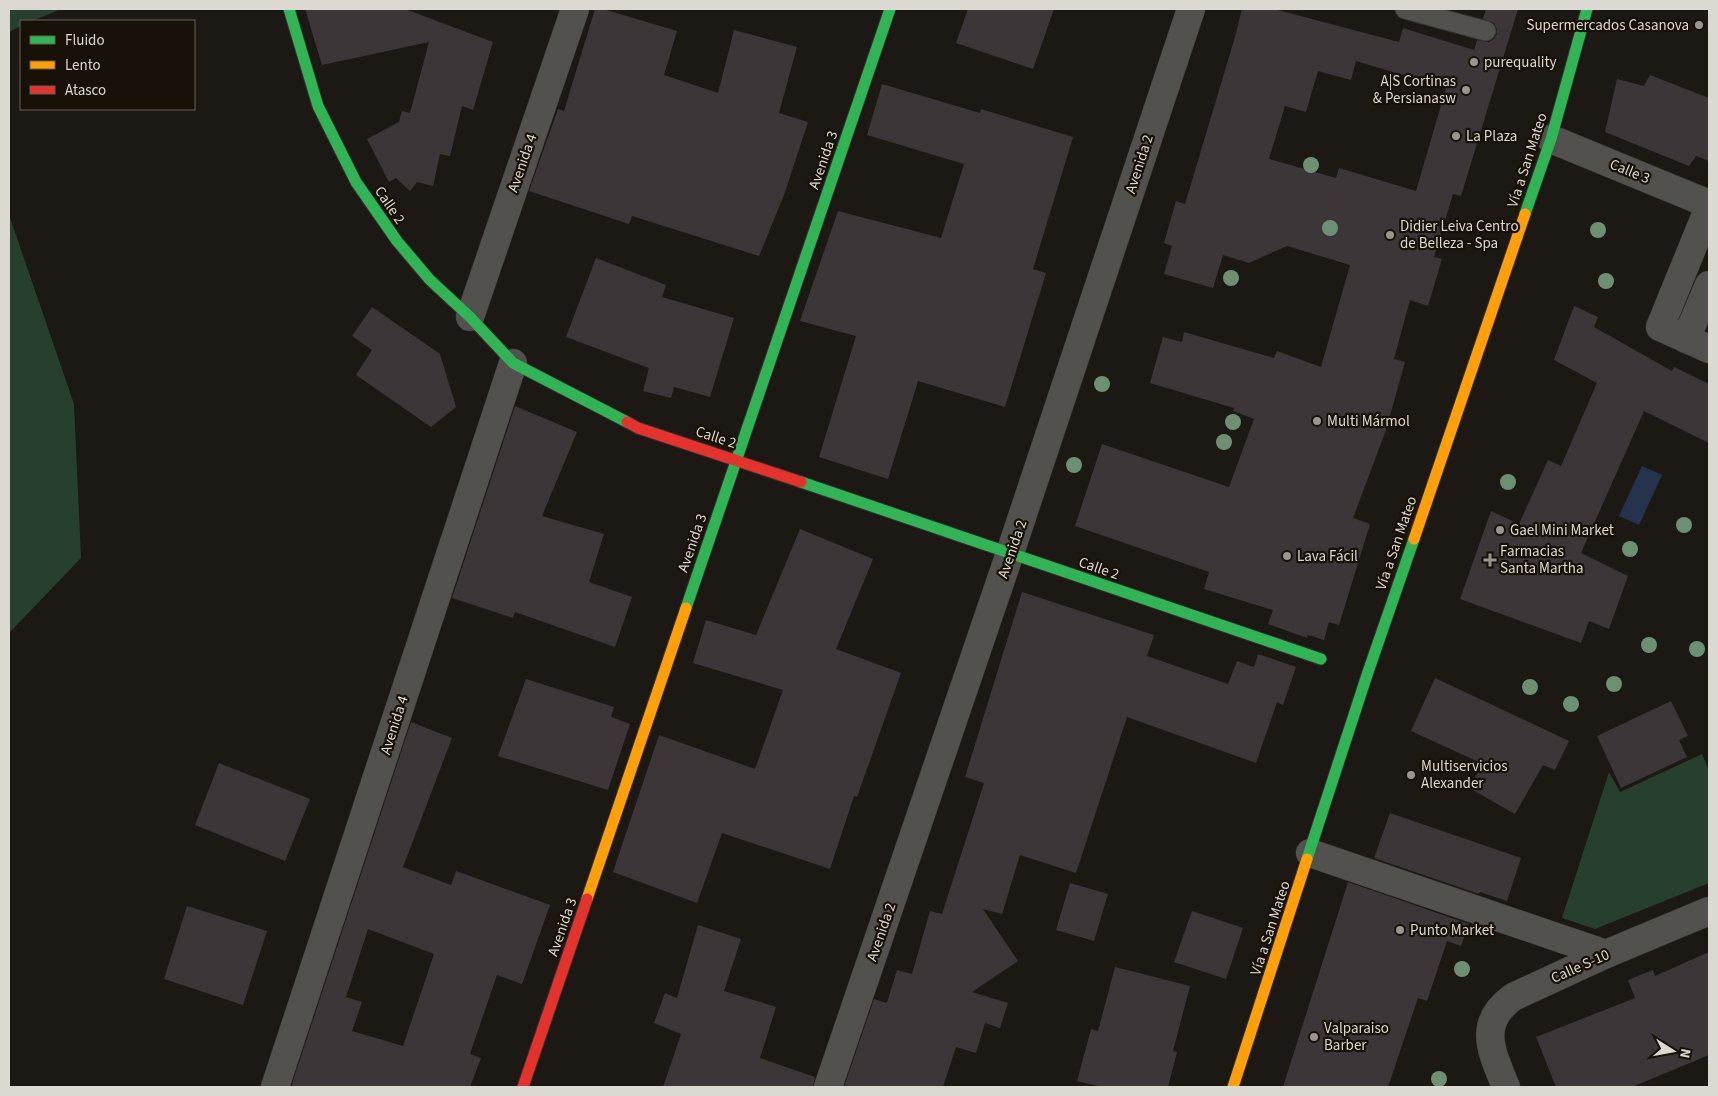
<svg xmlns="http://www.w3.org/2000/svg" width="1718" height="1096" font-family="'Source Sans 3',sans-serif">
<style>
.green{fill:#273f2e}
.water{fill:#25334f}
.building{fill:#3c3639;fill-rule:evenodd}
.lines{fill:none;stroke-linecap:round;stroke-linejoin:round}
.lane-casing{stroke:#35322f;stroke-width:21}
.street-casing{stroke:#35322f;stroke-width:29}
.fast-casing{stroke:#35322f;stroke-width:13}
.slow-casing{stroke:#35322f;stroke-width:13}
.jam-casing{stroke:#35322f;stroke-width:13}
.lane{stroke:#53514d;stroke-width:19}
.street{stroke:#53514d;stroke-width:28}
.fast{stroke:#30b455;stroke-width:11}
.slow{stroke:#ff9f0a;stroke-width:11}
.jam{stroke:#e5322d;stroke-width:11}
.tree{fill:#6d8f73}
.poi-dot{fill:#999590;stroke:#171108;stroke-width:2}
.labels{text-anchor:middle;stroke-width:4.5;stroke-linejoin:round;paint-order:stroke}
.poi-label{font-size:15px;fill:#dcd8d2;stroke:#171108;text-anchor:start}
.street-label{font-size:15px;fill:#dcd8d2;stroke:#171108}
</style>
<rect width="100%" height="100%" fill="#1c1914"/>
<g class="green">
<polygon points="9,9 61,9 32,21 21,21 21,26 9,32"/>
<polygon points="9,215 74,404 81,558 9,633"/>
<polygon points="1702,754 1709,771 1709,883 1595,929 1562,918 1609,772 1620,792"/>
</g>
<polygon class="water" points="1642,466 1662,475 1639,525 1619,516"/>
<g class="building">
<polygon points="305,9 405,9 493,42 473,110 462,106 450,156 440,154 433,186 417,182 410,191 396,178 389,182 367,139 399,122 402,111 410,113 429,42 322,65"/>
<polygon points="595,9 603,9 677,31 664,75 718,93 734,30 797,47 779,113 808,122 784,195 759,256 632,216 629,224 529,191 558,109 564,111"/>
<polygon points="968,9 1054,9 1033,69 956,43"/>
<path d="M1242 9H1274L1399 42 1403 28 1474 50 1477 40 1489 42 1494 39 1497 34V29L1494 23 1483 19 1486 9H1518L1461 196 1453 194 1434 257 1442 259 1428 306 1410 300 1394 359 1405 362 1386 430 1353 518 1370 524 1339 625 1329 622 1324 640 1308 635 1307 638 1268 624 1273 610 1204 589 1209 572 1075 526 1102 444 1229 487 1254 419 1233 411 1234 408 1150 383 1163 337 1182 342 1184 332 1274 358 1277 351 1321 367 1350 265 1287 246 1249 263 1223 255 1213 288 1164 274 1172 246 1164 243 1176 201 1185 204 1235 37ZM1356 61 1446 88 1416 191 1339 168 1336 178 1269 159 1285 106 1306 112 1318 71 1351 80Z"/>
<polygon points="1650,75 1709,98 1709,161 1696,156 1689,166 1605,132 1617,79 1644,86"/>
<polygon points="882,84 980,113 981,109 1073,137 1033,269 1046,273 1005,407 918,381 888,479 819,457 856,336 800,321 838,211 941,238 964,164 867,135"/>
<polygon points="596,258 666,285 662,297 734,318 710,397 674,387 671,398 643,391 649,368 566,337"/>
<polygon points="1574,306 1598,317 1594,327 1672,371 1674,367 1709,384 1709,443 1644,411 1581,553 1628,576 1609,629 1589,621 1581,643 1460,599 1491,511 1519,524 1548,460 1561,466 1597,383 1554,360"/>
<polygon points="372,307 440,354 456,407 431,427 356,375 372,350 352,336"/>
<polygon points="515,406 577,432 542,516 604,534 589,582 632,597 615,647 515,612 513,618 452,598"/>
<polygon points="800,529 873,559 836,649 901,673 857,797 854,796 830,869 722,833 697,903 613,872 659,735 755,769 783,690 693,663 706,620 756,635"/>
<polygon points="1022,592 1154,635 1147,656 1228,684 1237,661 1254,667 1258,654 1296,667 1283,705 1277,702 1256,763 1127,717 1076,873 1020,855 1002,914 983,909 1018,961 972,992 1008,1003 1000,1028 985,1023 976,1053 956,1047 943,1087 844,1087 874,999 887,1003 897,970 912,974 930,911 942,914 984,783 965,777"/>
<polygon points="1435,678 1569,741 1555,770 1543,765 1515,814 1469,788 1483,764 1411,731"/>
<polygon points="526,679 614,707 611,717 630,724 608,790 498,756"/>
<polygon points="1671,701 1688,736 1679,740 1687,757 1621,788 1597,736"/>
<path d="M411 722 452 738 403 867 451 885 456 871 550 905 522 984 497 975 470 1054 481 1058 470 1087H291ZM368 929 434 954 403 1046 352 1031 362 1002 346 997Z"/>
<polygon points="219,763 310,799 285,861 195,825"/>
<polygon points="1390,813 1521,858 1507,901 1480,892 1479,894 1374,858"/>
<polygon points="1348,882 1469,924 1461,946 1447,941 1427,1001 1418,998 1388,1087 1283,1087"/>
<polygon points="1070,883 1108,894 1094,941 1056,930"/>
<polygon points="187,906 267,931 243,1005 164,979"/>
<polygon points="1192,911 1243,928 1226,979 1174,962"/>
<polygon points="698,925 741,939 724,991 776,1007 760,1058 815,1077 813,1087 663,1087 681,1034 654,1023 665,993 677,998"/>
<polygon points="1709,952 1709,1055 1632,1087 1556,1087 1536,1037 1635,998 1628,980 1653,970 1655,976"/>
<polygon points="1115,967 1190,986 1173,1051 1177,1052 1168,1087 1102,1087 1077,1081 1091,1029 1098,1031"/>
</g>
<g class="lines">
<g class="lane-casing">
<polyline id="lane" points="1405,9 1486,31"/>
</g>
<g class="street-casing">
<g id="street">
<polyline points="1551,139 1709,204"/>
<polyline points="1709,207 1660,327 1709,349"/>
<polyline points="470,317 575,9"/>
<polyline points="1686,339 1709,285"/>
<polyline points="1310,853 1606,954"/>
<polyline points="275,1087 513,363"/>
<polyline points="828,1087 1010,553 1191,9"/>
<path d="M1506 1087C1492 1052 1476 1024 1513 997L1606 954 1709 911"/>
</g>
</g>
<g class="fast-casing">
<g id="fast">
<polyline points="289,9 318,106 356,182 397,241 430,280 470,317 513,363 627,422"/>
<polyline points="1525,214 1551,139 1587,9"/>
<polyline points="801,482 1321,659"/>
<polyline points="686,608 890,9"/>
<polyline points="1307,859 1367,675 1414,539"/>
</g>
</g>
<g class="slow-casing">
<g id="slow">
<polyline points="1414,539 1525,214"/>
<polyline points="587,899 686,608"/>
<polyline points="1233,1087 1307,859"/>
</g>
</g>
<g class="jam-casing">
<g id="jam">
<polyline points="627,422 638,428 801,482"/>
<polyline points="523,1087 587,899"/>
</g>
</g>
<use href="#lane" class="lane"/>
<use href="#street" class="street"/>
<use href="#fast" class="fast"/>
<use href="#slow" class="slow"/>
<use href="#jam" class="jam"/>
</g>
<g class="tree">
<circle cx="1311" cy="165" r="8"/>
<circle cx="1330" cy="228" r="8"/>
<circle cx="1598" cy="230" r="8"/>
<circle cx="1231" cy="278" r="8"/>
<circle cx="1606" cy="281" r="8"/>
<circle cx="1102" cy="384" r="8"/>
<circle cx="1233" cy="422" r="8"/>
<circle cx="1224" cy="442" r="8"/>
<circle cx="1074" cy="465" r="8"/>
<circle cx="1508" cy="482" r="8"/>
<circle cx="1684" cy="525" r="8"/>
<circle cx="1630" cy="549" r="8"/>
<circle cx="1649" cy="645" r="8"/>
<circle cx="1697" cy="649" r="8"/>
<circle cx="1614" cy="684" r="8"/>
<circle cx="1530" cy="687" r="8"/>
<circle cx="1571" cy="704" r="8"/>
<circle cx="1462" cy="969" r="8"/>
<circle cx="1439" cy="1079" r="8"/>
</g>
<g class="poi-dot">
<circle cx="1699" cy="25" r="5"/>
<circle cx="1474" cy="62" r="5"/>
<circle cx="1466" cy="90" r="5"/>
<circle cx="1456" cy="136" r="5"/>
<circle cx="1390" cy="235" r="5"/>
<circle cx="1317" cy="421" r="5"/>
<circle cx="1500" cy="530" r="5"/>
<circle cx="1287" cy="556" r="5"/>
<path d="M1487.5 552.5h5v5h5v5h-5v5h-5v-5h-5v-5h5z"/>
<circle cx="1411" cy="775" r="5"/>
<circle cx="1400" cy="930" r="5"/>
<circle cx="1314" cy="1037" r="5"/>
</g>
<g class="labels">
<g class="poi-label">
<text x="1689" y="30" text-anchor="end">Supermercados Casanova</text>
<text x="1484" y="67">purequality</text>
<text x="1456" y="86" text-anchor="end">A|S Cortinas<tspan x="1456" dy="17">&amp; Persianasw</tspan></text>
<text x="1466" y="141">La Plaza</text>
<text x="1400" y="231">Didier Leiva Centro<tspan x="1400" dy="17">de Belleza - Spa</tspan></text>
<text x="1327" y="426">Multi Mármol</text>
<text x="1510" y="535">Gael Mini Market</text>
<text x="1500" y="556">Farmacias<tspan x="1500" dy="17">Santa Martha</tspan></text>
<text x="1297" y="561">Lava Fácil</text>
<text x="1421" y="771">Multiservicios<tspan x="1421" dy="17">Alexander</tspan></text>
<text x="1410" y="935">Punto Market</text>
<text x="1324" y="1033">Valparaiso<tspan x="1324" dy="17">Barber</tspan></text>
</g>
<g class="street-label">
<text transform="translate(823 160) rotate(-71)" y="5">Avenida 3</text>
<text transform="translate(1527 160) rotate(-72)" y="5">Vía a San Mateo</text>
<text transform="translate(522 163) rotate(-71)" y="5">Avenida 4</text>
<text transform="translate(1139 164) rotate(-72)" y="5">Avenida 2</text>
<text transform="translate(1630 171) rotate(22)" y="5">Calle 3</text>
<text transform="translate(390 205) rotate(56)" y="5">Calle 2</text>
<text transform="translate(716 437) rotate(18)" y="5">Calle 2</text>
<text transform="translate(692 543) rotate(-71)" y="5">Avenida 3</text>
<text transform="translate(1396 543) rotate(-71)" y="5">Vía a San Mateo</text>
<text transform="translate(1012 549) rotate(-71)" y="5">Avenida 2</text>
<text transform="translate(1099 568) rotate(19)" y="5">Calle 2</text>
<text transform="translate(394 725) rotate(-72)" y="5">Avenida 4</text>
<text transform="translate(562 927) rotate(-71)" y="5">Avenida 3</text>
<text transform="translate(1270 928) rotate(-72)" y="5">Vía a San Mateo</text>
<text transform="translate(881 932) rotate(-71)" y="5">Avenida 2</text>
<text transform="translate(1580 966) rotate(-24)" y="5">Calle S-10</text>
</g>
</g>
<rect width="1718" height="1096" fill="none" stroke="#dcd8d2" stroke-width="20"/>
<rect x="20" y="20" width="175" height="90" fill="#171108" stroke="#666159"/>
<rect x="30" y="36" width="25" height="8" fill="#30b455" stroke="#666159"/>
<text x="65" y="45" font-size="15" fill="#dcd8d2">Fluido</text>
<rect x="30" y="61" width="25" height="8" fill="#ff9f0a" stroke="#666159"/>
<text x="65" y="70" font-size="15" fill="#dcd8d2">Lento</text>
<rect x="30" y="86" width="25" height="8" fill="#e5322d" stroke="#666159"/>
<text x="65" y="95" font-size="15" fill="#dcd8d2">Atasco</text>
<g transform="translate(1673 1051) rotate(101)" stroke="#171108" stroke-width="4" paint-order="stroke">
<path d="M0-4L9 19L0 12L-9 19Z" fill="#dcd8d2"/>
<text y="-8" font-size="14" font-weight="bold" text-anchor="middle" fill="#dcd8d2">N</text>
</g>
</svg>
